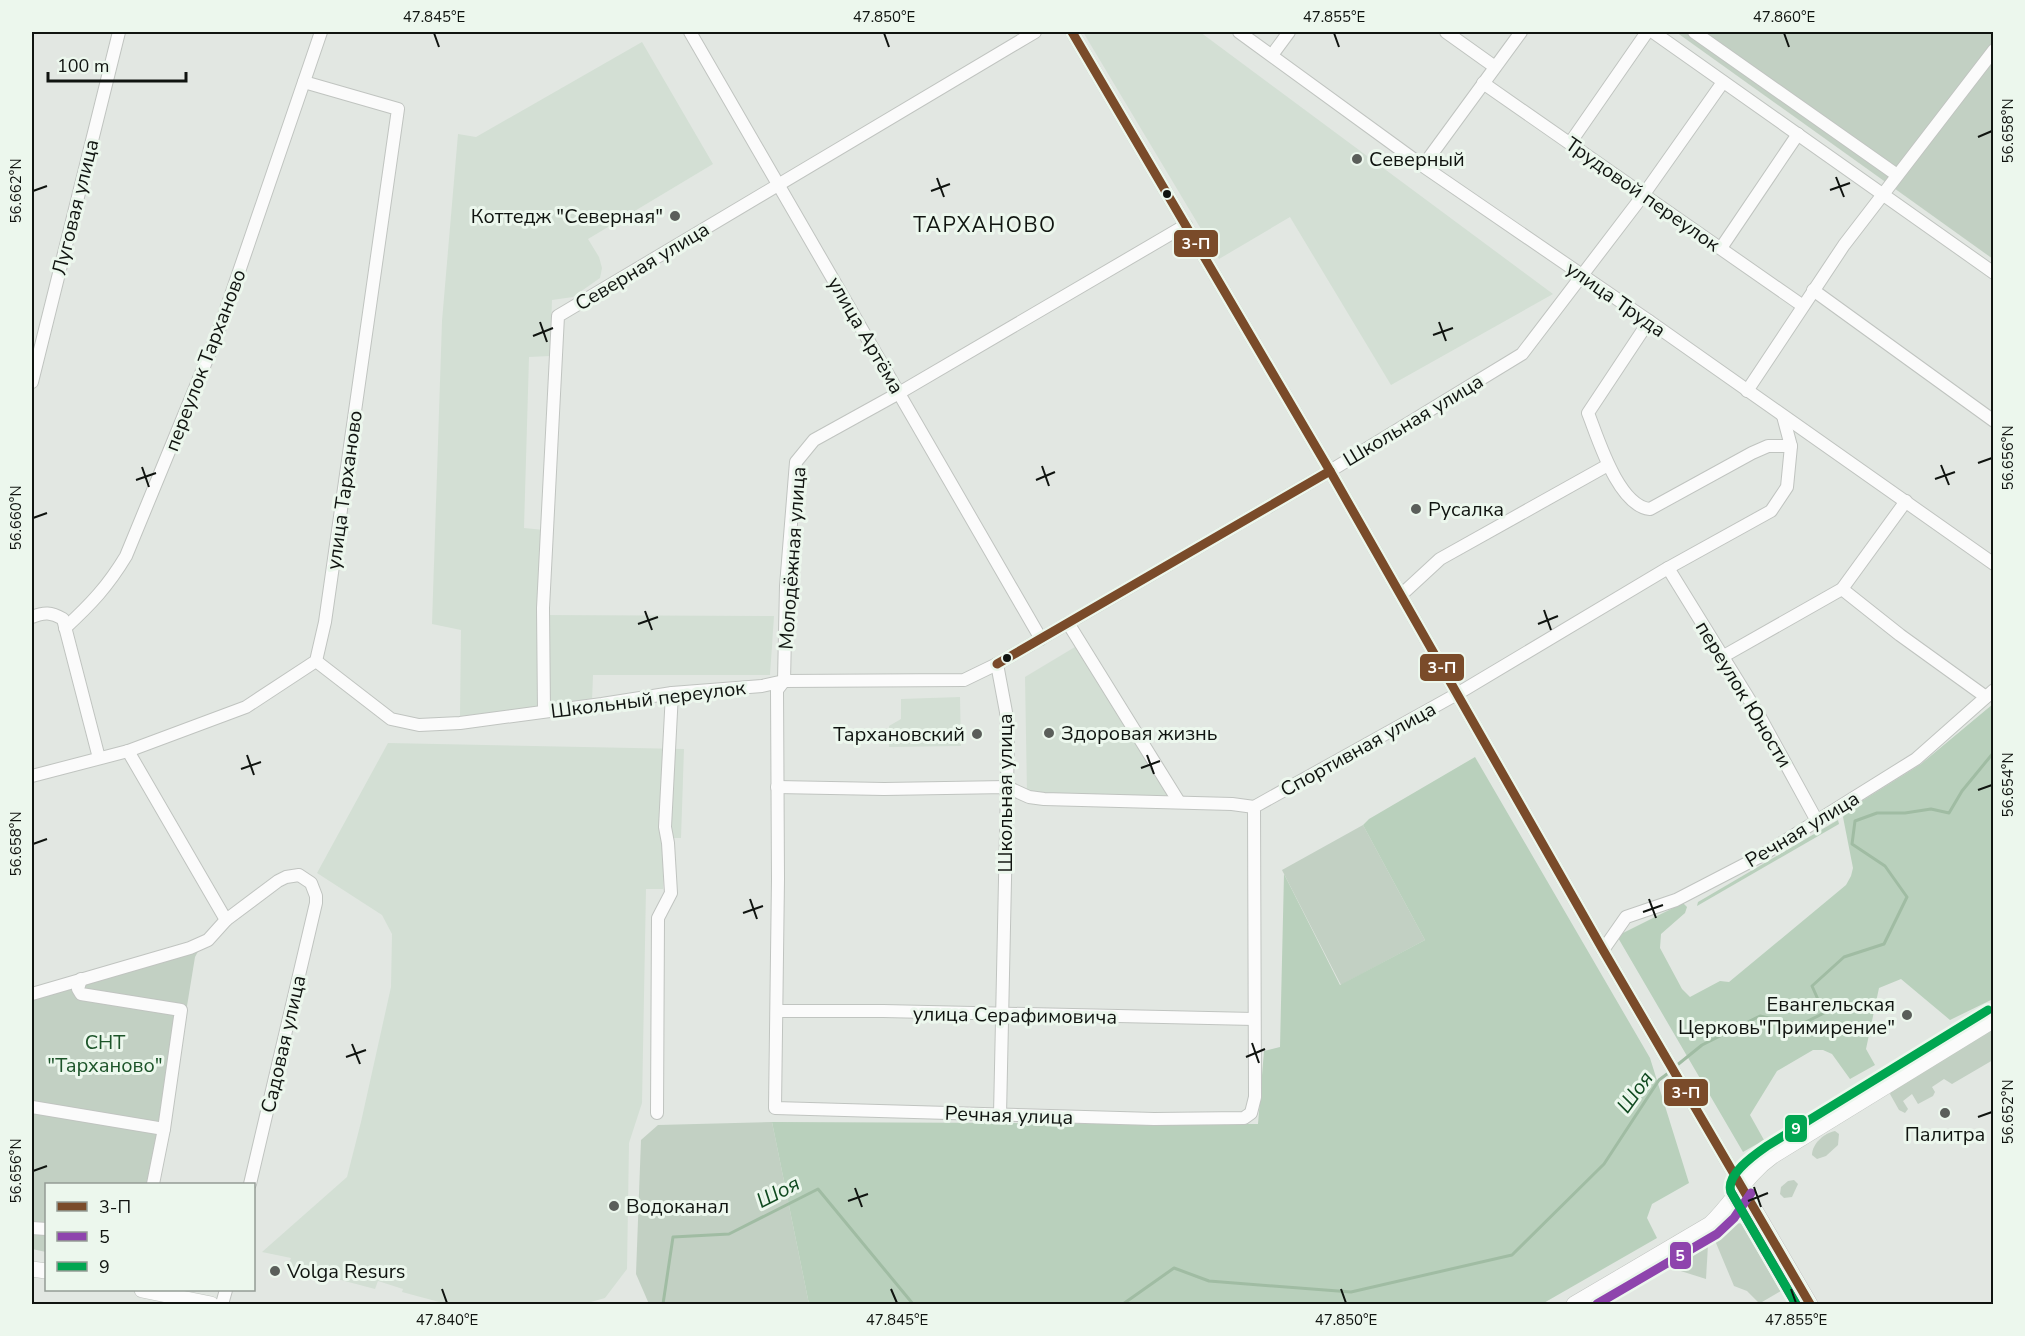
<svg xmlns="http://www.w3.org/2000/svg" width="2025" height="1336" font-family="'Nunito Sans',sans-serif">
<style>
.built{fill:#d3dfd4}
.green{fill:#c2d0c3}
.forest{fill:#b9d0bc}
.lines{fill:none;stroke-linecap:round;stroke-linejoin:round}
.stream{stroke:#a0bca3;stroke-width:3}
.minor-casing{stroke:#c0c4c0;stroke-width:14}
.major-casing{stroke:#c0c4c0;stroke-width:16}
.minor{stroke:#fbfbfb;stroke-width:12}
.major{stroke:#fbfbfb;stroke-width:15}
.bus-1-casing{stroke:#ecf7ed;stroke-width:14}
.bus-2-casing{stroke:#ecf7ed;stroke-width:14}
.bus-3-casing{stroke:#ecf7ed;stroke-width:14}
.bus-1{stroke:#7a4b2a;stroke-width:9}
.bus-2{stroke:#8e44ad;stroke-width:9}
.bus-3{stroke:#00a651;stroke-width:9}
.ticks{fill:none;stroke:#101410;stroke-width:2}
.poi-dot{fill:#5a5e5a;stroke:#ecf7ed;stroke-width:2}
.bus-dot{fill:#101410;stroke:#ecf7ed;stroke-width:2}
.labels{text-anchor:middle;stroke-width:6;stroke-linejoin:round;paint-order:stroke}
.poi-label{font-size:20px;fill:#101410;stroke:#ecf7ed;text-anchor:start}
.street-label{font-size:20px;fill:#101410;stroke:#ecf7ed}
.park-label{font-size:20px;fill:#1c5429;stroke:#ecf7ed}
.neighbourhood-label{font-size:21px;letter-spacing:1.5px;fill:#101410;stroke:#ecf7ed}
.water-label{font-size:21px;font-style:italic;fill:#104a20;stroke:#ecf7ed}
.line-badge{stroke:#ecf7ed;stroke-width:2}
.badge-label{font-size:16px;text-anchor:middle;font-weight:bold;fill:#fff}
.neatline{fill:none;stroke:#101410;stroke-width:2}
.ticks-label{font-size:15px;text-anchor:middle;fill:#101410}
</style>
<rect width="100%" height="100%" fill="#e2e7e2"/>
<g class="built">
<polygon points="1083,32 1200,32 1553,294 1391,385 1290,217 1219,259"/>
<polygon points="642,42 713,164 588,239 599,257 602,268 600,278 573,297 552,300 550,356 529,357 524,528 544,530 541,615 774,616 770,675 593,675 592,701 460,716 461,630 432,624 442,321 458,134 476,137"/>
<polygon points="1075,647 1168,796 1027,793 1025,677"/>
<polygon points="960,697 961,746 889,747 889,726 901,719 901,699"/>
<polygon points="388,743 684,749 681,838 662,838 665,877 663,877 663,889 646,889 642,1103 629,1143 627,1269 605,1298 584,1304 443,1304 443,1303 402,1292 403,1289 378,1281 375,1289 288,1266 291,1258 262,1252 347,1177 361,1122 391,987 392,934 382,915 317,873"/>
</g>
<g class="green">
<polygon points="1676,32 1993,32 1993,259"/>
<polygon points="1363,825 1425,940 1341,985 1282,870"/>
<polygon points="201,946 195,957 158,1184 46,1184 46,1252 32,1249 32,998"/>
<polygon points="1993,1028 1993,1060 1952,1084 1944,1079 1932,1087 1935,1092 1933,1096 1918,1104 1912,1094 1903,1101 1908,1109 1905,1113 1899,1110 1890,1094 1892,1089"/>
<polygon points="772,1122 809,1304 649,1304 636,1274 641,1140 658,1125"/>
<path d="M1835 1131 1839 1134 1838 1145 1826 1156 1817 1159 1812 1155C1812 1144 1824 1133 1835 1131Z"/>
<polygon points="1794,1180 1798,1184 1792,1197 1784,1198 1780,1194 1781,1187 1788,1181"/>
<polygon points="1736,1223 1756,1225 1769,1249 1787,1285 1786,1288 1762,1302 1758,1302 1747,1291 1734,1286 1716,1243 1717,1233"/>
<polygon points="1702,1241 1708,1245 1706,1279 1668,1267 1668,1260"/>
</g>
<g class="forest">
<polygon points="1993,704 1993,999 1950,1020 1901,979 1879,988 1866,1049 1875,1065 1850,1079 1832,1054 1823,1050 1813,1050 1777,1071 1750,1115 1764,1140 1743,1152 1617,936 1683,903 1687,907 1685,913 1661,934 1660,948 1682,989 1690,997 1720,981 1729,982 1846,885 1851,876 1853,868 1843,817 1849,809 1921,764"/>
<polygon points="1475,757 1650,1058 1689,1183 1652,1204 1647,1218 1657,1238 1542,1304 809,1304 772,1122 1258,1124 1264,1051 1280,1047 1284,874 1340,985 1425,940 1363,825 1369,819"/>
<polygon points="1838,820 1839,824 1697,906 1698,902"/>
</g>
<g class="lines">
<g class="stream">
<polyline points="1676,1066 1702,1045 1760,1016 1800,1025 1824,1013 1812,986 1844,957 1884,944 1907,897 1885,866 1852,844 1855,821 1877,813 1905,813 1931,809 1949,813 1962,791 1994,752"/>
<polyline points="663,1304 673,1237 729,1234 818,1189 913,1304"/>
<polyline points="1123,1304 1174,1268 1209,1281 1351,1292 1512,1255 1604,1164 1659,1080 1671,1071"/>
</g>
<g class="minor-casing">
<g id="minor">
<polyline points="690,32 1041,639"/>
<polyline points="1072,32 1330,471 1603,950 1741,1186"/>
<polyline points="1239,32 1423,166 1649,321 1994,564"/>
<polyline points="1446,32 1495,67"/>
<polyline points="1653,32 1994,273"/>
<polyline points="1694,32 1897,175"/>
<polyline points="1272,55 1289,32"/>
<polyline points="1483,83 1803,306"/>
<polyline points="1570,143 1647,32"/>
<polyline points="1423,166 1521,32"/>
<polyline points="1186,225 899,393 814,440 796,462 786,586 784,681 777,690 778,879 775,1108 1154,1119 1244,1118 1251,1113 1255,1097 1254,807"/>
<polyline points="1721,248 1798,134"/>
<polyline points="1813,290 1994,421"/>
<path d="M1649 321 1588 413C1598 438 1618 506 1650 509L1752 453 1768 446H1791"/>
<polyline points="32,382 119,32"/>
<polyline points="1747,391 1844,245 1994,50"/>
<polyline points="1668,568 1760,717 1817,821"/>
<polyline points="1842,589 1900,635 1986,697"/>
<polyline points="1401,595 1440,559 1608,465"/>
<path d="M32 617C44 612 51 612 63 619L99 758"/>
<polyline points="1068,623 1179,802"/>
<path d="M65 628C91 604 108 586 126 556L219 330 321 32"/>
<polyline points="1722,657 1842,589 1906,501"/>
<polyline points="316,661 391,719 419,725 460,723 602,704 672,693 762,686 784,681 964,680 997,664 1068,623 1330,471 1522,354 1644,194 1723,82"/>
<polyline points="997,664 1006,712 1008,739 1000,1115"/>
<polyline points="544,711 543,608 558,316 1035,32"/>
<polyline points="128,751 226,920"/>
<polyline points="32,776 128,751 246,707 316,661 325,622 398,109 304,82"/>
<polyline points="777,787 884,789 1007,787 1029,797 1044,799 1232,804 1254,807"/>
<polyline points="1254,807 1457,694 1668,568 1771,511 1787,487 1791,446 1783,416"/>
<polyline points="1603,950 1626,917 1676,900 1759,857 1916,759 1994,690"/>
<polyline points="81,979 78,989 81,994 181,1010 164,1129 153,1184"/>
<polyline points="32,994 190,948 208,940 226,920 278,881 286,877 299,875 311,883 316,896 316,903 250,1184"/>
<polyline points="777,1011 883,1011 1254,1019"/>
<polyline points="32,1107 164,1129"/>
<polyline points="657,1113 658,918 671,893 668,843 665,827 672,693"/>
<polyline points="32,1228 46,1229"/>
<polyline points="222,1304 226,1290"/>
</g>
</g>
<g class="major-casing">
<g id="major">
<polyline points="1741,1186 1810,1304"/>
<polyline points="32,1269 46,1271"/>
<polyline points="142,1290 211,1304"/>
<path d="M1574 1304 1710 1224C1734 1201 1745 1176 1773 1156L1994 1020"/>
</g>
</g>
<use href="#minor" class="minor"/>
<use href="#major" class="major"/>
<g class="bus-1-casing">
<g id="bus-1">
<polyline points="1072,32 1330,471 1603,950 1810,1304"/>
<polyline points="997,664 1330,471"/>
</g>
</g>
<g class="bus-2-casing">
<g id="bus-2">
<polyline points="1731,1192 1796,1304"/>
<polyline points="1597,1304 1717,1234 1734,1218 1751,1193"/>
</g>
</g>
<g class="bus-3-casing">
<path id="bus-3" d="M1796 1304 1731 1192C1725 1175 1754 1155 1767 1146L1988 1010"/>
</g>
<use href="#bus-1" class="bus-1"/>
<use href="#bus-2" class="bus-2"/>
<use href="#bus-3" class="bus-3"/>
</g>
<path class="ticks" d="M434 33 439 47M884 33 889 47M1334 33 1339 47M1784 33 1789 47M1978 137 1992 131M1836 177 1844 197M937 178 944 197M1830 190 1850 183M33 191 47 186M931 191 950 184M540 322 547 342M1439 322 1446 341M1433 335 1453 328M533 336 553 328M1978 463 1992 458M1941 465 1949 485M1042 466 1049 486M142 467 149 487M1935 479 1955 472M136 480 156 473M1036 480 1055 472M33 518 47 513M1544 610 1551 630M645 611 652 630M638 624 658 617M1538 624 1558 616M247 755 254 775M1147 755 1154 774M1141 768 1160 761M241 769 261 762M1978 790 1992 785M33 844 47 839M750 899 757 919M1649 899 1656 918M1643 912 1663 905M743 913 763 906M1252 1043 1259 1063M352 1044 360 1064M346 1057 366 1050M1246 1057 1265 1049M1978 1117 1992 1112M33 1171 47 1166M1754 1187 1761 1207M855 1188 862 1207M848 1201 868 1194M1748 1201 1768 1193M442 1289 447 1303M891 1289 897 1303M1341 1289 1346 1303M1791 1289 1796 1303"/>
<g class="poi-dot">
<circle cx="1357" cy="159" r="6"/>
<circle cx="675" cy="216" r="6"/>
<circle cx="1416" cy="509" r="6"/>
<circle cx="1049" cy="733" r="6"/>
<circle cx="977" cy="734" r="6"/>
<circle cx="1907" cy="1015" r="6"/>
<circle cx="1945" cy="1113" r="6"/>
<circle cx="614" cy="1206" r="6"/>
<circle cx="275" cy="1271" r="6"/>
</g>
<g class="bus-dot">
<circle cx="1167" cy="194" r="5"/>
<circle cx="1007" cy="658" r="5"/>
</g>
<g class="labels">
<g class="poi-label">
<text x="1369" y="166">Северный</text>
<text x="663" y="223" text-anchor="end">Коттедж "Северная"</text>
<text x="1428" y="516">Русалка</text>
<text x="1061" y="740">Здоровая жизнь</text>
<text x="965" y="741" text-anchor="end">Тархановский</text>
<text x="1895" y="1011" text-anchor="end">Евангельская<tspan x="1895" dy="23">Церковь"Примирение"</tspan></text>
<text x="1945" y="1141" text-anchor="middle">Палитра</text>
<text x="626" y="1213">Водоканал</text>
<text x="287" y="1278">Volga Resurs</text>
</g>
<g class="street-label">
<text transform="translate(1643 194) rotate(35)" y="7">Трудовой переулок</text>
<text transform="translate(75 207) rotate(-76)" y="7">Луговая улица</text>
<text transform="translate(642 266) rotate(-31)" y="7">Северная улица</text>
<text transform="translate(1616 299) rotate(35)" y="7">улица Труда</text>
<text transform="translate(866 335) rotate(60)" y="7">улица Артёма</text>
<text transform="translate(205 360) rotate(-69)" y="7">переулок Тарханово</text>
<text transform="translate(1413 420) rotate(-31)" y="7">Школьная улица</text>
<text transform="translate(344 490) rotate(-82)" y="7">улица Тарханово</text>
<text transform="translate(792 558) rotate(-86)" y="7">Молодёжная улица</text>
<text transform="translate(1744 694) rotate(59)" y="7">переулок Юности</text>
<text transform="translate(648 699) rotate(-7)" y="7">Школьный переулок</text>
<text transform="translate(1358 749) rotate(-29)" y="7">Спортивная улица</text>
<text transform="translate(1005 793) rotate(-90)" y="7">Школьная улица</text>
<text transform="translate(1802 829) rotate(-31)" y="7">Речная улица</text>
<text transform="translate(1015 1015) rotate(1)" y="7">улица Серафимовича</text>
<text transform="translate(283 1044) rotate(-77)" y="7">Садовая улица</text>
<text transform="translate(1009 1115) rotate(2)" y="7">Речная улица</text>
</g>
<g class="park-label">
<text x="105" y="1049">СНТ<tspan x="105" dy="23">"Тарханово"</tspan></text>
</g>
<g class="neighbourhood-label">
<text x="985" y="232">ТАРХАНОВО</text>
</g>
<g class="water-label">
<text transform="translate(1635 1092) rotate(-54)" y="7">Шоя</text>
<text transform="translate(778 1192) rotate(-27)" y="7">Шоя</text>
</g>
</g>
<g class="line-badge">
<rect x="1173" y="229" width="46" height="29" rx="6" fill="#7a4b2a"/>
<rect x="1419" y="653" width="46" height="29" rx="6" fill="#7a4b2a"/>
<rect x="1663" y="1078" width="46" height="29" rx="6" fill="#7a4b2a"/>
<rect x="1784" y="1114" width="24" height="29" rx="6" fill="#00a651"/>
<rect x="1669" y="1241" width="23" height="29" rx="6" fill="#8e44ad"/>
</g>
<g class="badge-label">
<text x="1196" y="249">3-П</text>
<text x="1442" y="673">3-П</text>
<text x="1686" y="1098">3-П</text>
<text x="1796" y="1134">9</text>
<text x="1680" y="1261">5</text>
</g>
<rect width="2025" height="1336" fill="none" stroke="#ecf7ed" stroke-width="66"/>
<rect x="45" y="1183" width="210" height="108" fill="#ecf7ed" stroke="#949c95" stroke-width="1.5"/>
<rect x="57" y="1202" width="30" height="9" fill="#7a4b2a" stroke="#949c95" stroke-width="1.5"/>
<text x="99" y="1213" font-size="18" fill="#101410">3-П</text>
<rect x="57" y="1232" width="30" height="9" fill="#8e44ad" stroke="#949c95" stroke-width="1.5"/>
<text x="99" y="1243" font-size="18" fill="#101410">5</text>
<rect x="57" y="1262" width="30" height="9" fill="#00a651" stroke="#949c95" stroke-width="1.5"/>
<text x="99" y="1273" font-size="18" fill="#101410">9</text>
<path d="M48 72v9h138v-9" fill="none" stroke="#101410" stroke-width="3"/>
<text x="57" y="72" font-size="18" fill="#101410" stroke="#ecf7ed" stroke-width="4.5" paint-order="stroke">100 m</text>
<rect x="33" y="33" width="1959" height="1270" class="neatline"/>
<g class="ticks-label">
<text x="434" y="22">47.845°E</text>
<text x="884" y="22">47.850°E</text>
<text x="1334" y="22">47.855°E</text>
<text x="1784" y="22">47.860°E</text>
<text transform="translate(2008 131) rotate(-90)" y="5">56.658°N</text>
<text transform="translate(16 191) rotate(-90)" y="5">56.662°N</text>
<text transform="translate(2008 458) rotate(-90)" y="5">56.656°N</text>
<text transform="translate(16 518) rotate(-90)" y="5">56.660°N</text>
<text transform="translate(2008 785) rotate(-90)" y="5">56.654°N</text>
<text transform="translate(16 844) rotate(-90)" y="5">56.658°N</text>
<text transform="translate(2008 1112) rotate(-90)" y="5">56.652°N</text>
<text transform="translate(16 1171) rotate(-90)" y="5">56.656°N</text>
<text x="447" y="1325">47.840°E</text>
<text x="897" y="1325">47.845°E</text>
<text x="1346" y="1325">47.850°E</text>
<text x="1796" y="1325">47.855°E</text>
</g>
</svg>
